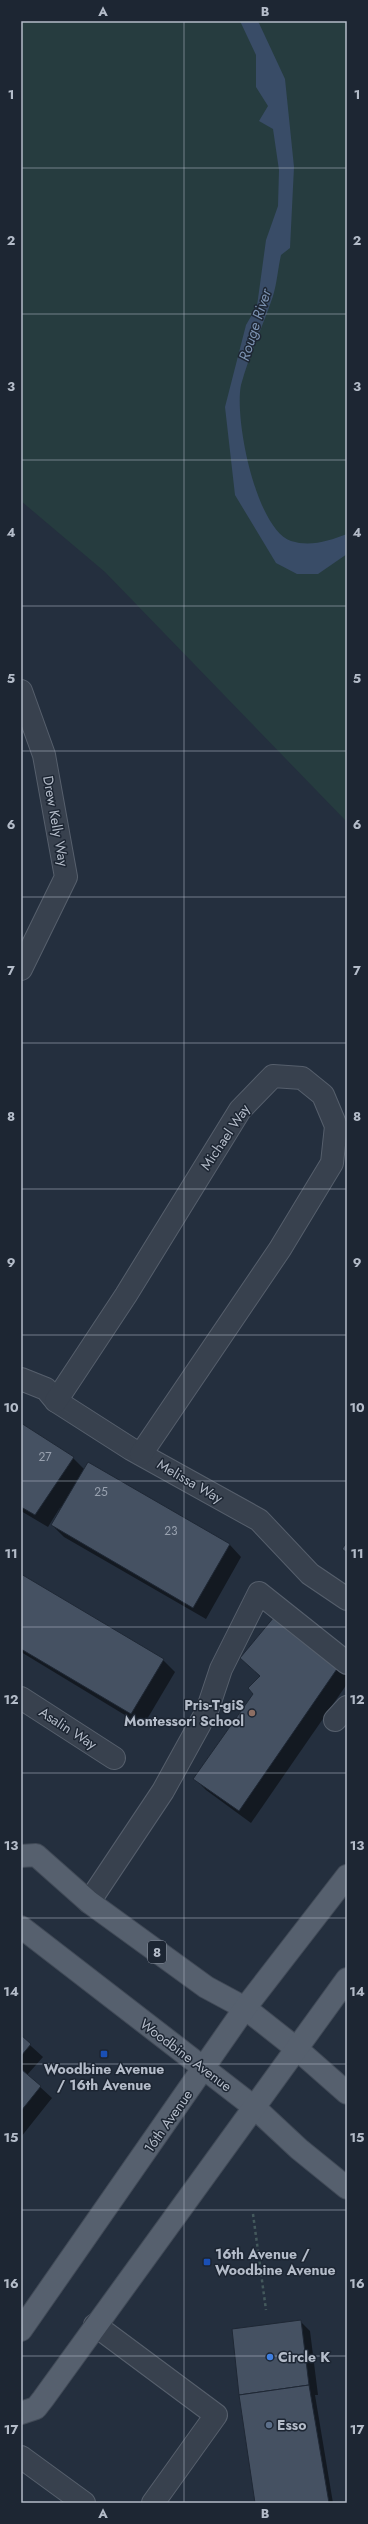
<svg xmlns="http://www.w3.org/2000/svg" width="368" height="2524" font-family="Jost,sans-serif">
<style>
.green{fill:#263c3f}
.water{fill:#394c67}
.shadow{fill:#0007}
.building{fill:#455162;stroke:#1f2835}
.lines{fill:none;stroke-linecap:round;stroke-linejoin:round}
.minor-casing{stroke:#565f6c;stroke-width:24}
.major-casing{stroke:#414a57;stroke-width:24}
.path{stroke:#44595c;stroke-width:2.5;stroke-dasharray:3 3;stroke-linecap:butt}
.minor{stroke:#38414e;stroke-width:22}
.major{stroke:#56606e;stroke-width:22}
.grid{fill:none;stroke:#b4bcc9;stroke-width:1;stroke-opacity:0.55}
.education-dot{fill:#8d6e63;stroke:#1d2633;stroke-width:1.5}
.transit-dot{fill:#1a4fb4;stroke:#1d2633;stroke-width:1.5}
.shop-dot{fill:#3f7fe0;stroke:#1d2633;stroke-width:1.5}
.service-dot{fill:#5c6f8a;stroke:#1d2633;stroke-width:1.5}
.labels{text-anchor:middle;stroke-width:3;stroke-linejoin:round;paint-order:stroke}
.number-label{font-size:12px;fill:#98a1af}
.shield{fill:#1d2633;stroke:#878f9c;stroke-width:1}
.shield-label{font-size:13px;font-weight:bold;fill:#b4bcc9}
.street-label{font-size:14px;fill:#b4bcc9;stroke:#1d2633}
.poi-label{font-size:14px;font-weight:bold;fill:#b4bcc9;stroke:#1d2633;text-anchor:start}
.water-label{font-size:15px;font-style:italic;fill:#7c92b1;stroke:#1d2633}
.neatline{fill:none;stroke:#b4bcc9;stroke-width:1.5}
.grid-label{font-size:13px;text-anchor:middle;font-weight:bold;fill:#b4bcc9}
</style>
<rect width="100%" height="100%" fill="#242f3e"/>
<polygon class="green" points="21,21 347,21 347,822 105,572 21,501"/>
<path class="water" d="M240 21H258L285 79 294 167 290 248 281 255C278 268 277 283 273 296 263 326 249 355 241 385 234 418 256 529 291 541 310 547 329 541 347 534V554L318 574H297L276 563 235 495 225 407 246 325 257 306 266 240 278 206 279 170 273 129 259 121 268 106 256 87V55Z"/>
<g class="shadow">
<polygon points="21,1424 73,1458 85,1470 88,1463 230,1545 241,1557 206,1619 64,1537 52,1525 61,1506 48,1527 21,1511"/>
<polygon points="21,1575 163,1660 175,1672 143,1726 21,1652"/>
<polygon points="338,1667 347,1676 347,1684 251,1823 206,1790 194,1778 254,1694"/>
<polygon points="21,2037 43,2057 27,2075 52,2098 21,2137"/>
<polygon points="300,2321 310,2331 318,2395 315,2395 333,2503 256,2503"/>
</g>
<g class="building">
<polygon points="21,1423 74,1457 35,1515 21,1507"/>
<polygon points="88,1462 230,1544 193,1608 51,1525"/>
<polygon points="347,1542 347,1553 342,1549"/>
<polygon points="21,1574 164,1659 131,1714 21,1649"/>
<polygon points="274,1617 339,1666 239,1811 193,1779 253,1694 248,1688 260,1676 240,1658"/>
<polygon points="21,2035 31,2044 21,2056"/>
<polygon points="21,2069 41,2086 21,2111"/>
<polygon points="301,2320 309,2385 239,2395 232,2329"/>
<polygon points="309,2385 329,2503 255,2503 239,2395"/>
</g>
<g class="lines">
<g class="minor-casing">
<g id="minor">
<polyline points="21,691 44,755 66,877 21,969"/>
<polyline points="21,1379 46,1389 56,1401 131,1449 259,1520 310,1574 347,1599"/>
<polyline points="56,1401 126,1295 240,1110 273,1076 302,1078 323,1095 336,1126 332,1163 280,1249 141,1454"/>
<polyline points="21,1698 114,1758"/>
<polyline points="335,1720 347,1707"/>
<polyline points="89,1902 163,1791 207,1711 221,1669 259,1593 347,1663"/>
<polyline points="95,2325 216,2415 153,2503"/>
<polyline points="21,2457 84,2503"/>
</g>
</g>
<g class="major-casing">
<g id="major">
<polyline points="21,1856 36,1855 89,1902 206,1987 245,2008 297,2049 347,2093"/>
<polyline points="21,1927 254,2107 299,2149 347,2188"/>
<polyline points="21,2330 245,2008 347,1876"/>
<polyline points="21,2413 36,2408 43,2399 347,1979"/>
</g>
</g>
<polyline class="path" points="253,2214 266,2310"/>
<use href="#minor" class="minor"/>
<use href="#major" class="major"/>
</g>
<path class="grid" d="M184 21V2503M21 168H347M21 314H347M21 460H347M21 606H347M21 751H347M21 897H347M21 1043H347M21 1189H347M21 1335H347M21 1481H347M21 1627H347M21 1773H347M21 1918H347M21 2064H347M21 2210H347M21 2356H347"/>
<circle class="education-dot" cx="252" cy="1713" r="4"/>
<g class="transit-dot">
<rect x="100" y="2050" width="8" height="8" rx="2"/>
<rect x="203" y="2258" width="8" height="8" rx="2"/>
</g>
<circle class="shop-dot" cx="270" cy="2357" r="4"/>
<circle class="service-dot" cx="269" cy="2425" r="4"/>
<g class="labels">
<g class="number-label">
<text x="45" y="1461">27</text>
<text x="101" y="1496">25</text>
<text x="171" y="1535">23</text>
</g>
<rect class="shield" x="148" y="1941" width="18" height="22" rx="3"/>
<g class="shield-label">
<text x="157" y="1957">8</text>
</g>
<g class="street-label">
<text transform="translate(56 821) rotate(80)" y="5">Drew Kelly Way</text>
<text transform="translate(225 1137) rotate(-56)" y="5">Michael Way</text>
<text transform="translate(190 1481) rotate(30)" y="5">Melissa Way</text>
<text transform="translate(68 1728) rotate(33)" y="5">Asalin Way</text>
<text transform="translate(186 2055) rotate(37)" y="5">Woodbine Avenue</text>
<text transform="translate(168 2121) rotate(-55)" y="5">16th Avenue</text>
</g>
<g class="poi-label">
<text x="244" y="1710" text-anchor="end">Pris-T-giS<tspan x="244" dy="16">Montessori School</tspan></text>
<text x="104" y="2074" text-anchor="middle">Woodbine Avenue<tspan x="104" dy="16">/ 16th Avenue</tspan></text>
<text x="215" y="2259">16th Avenue /<tspan x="215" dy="16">Woodbine Avenue</tspan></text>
<text x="278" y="2362">Circle K</text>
<text x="277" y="2430">Esso</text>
</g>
<g class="water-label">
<text transform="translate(255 325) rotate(-72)" y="5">Rouge River</text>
</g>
</g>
<rect width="368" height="2524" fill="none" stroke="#1d2633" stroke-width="44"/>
<rect x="22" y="22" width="324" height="2480" class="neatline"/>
<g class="grid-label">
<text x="103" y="16">A</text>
<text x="265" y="16">B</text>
<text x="11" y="99">1</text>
<text x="357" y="99">1</text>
<text x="11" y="245">2</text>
<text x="357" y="245">2</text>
<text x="11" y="391">3</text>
<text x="357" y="391">3</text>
<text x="11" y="537">4</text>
<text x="357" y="537">4</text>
<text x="11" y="683">5</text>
<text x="357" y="683">5</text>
<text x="11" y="829">6</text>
<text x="357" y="829">6</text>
<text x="11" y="975">7</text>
<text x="357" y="975">7</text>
<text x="11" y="1121">8</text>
<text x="357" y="1121">8</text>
<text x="11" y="1267">9</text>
<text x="357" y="1267">9</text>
<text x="11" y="1412">10</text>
<text x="357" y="1412">10</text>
<text x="11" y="1558">11</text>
<text x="357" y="1558">11</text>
<text x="11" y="1704">12</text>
<text x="357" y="1704">12</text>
<text x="11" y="1850">13</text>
<text x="357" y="1850">13</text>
<text x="11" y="1996">14</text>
<text x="357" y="1996">14</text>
<text x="11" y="2142">15</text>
<text x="357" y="2142">15</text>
<text x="11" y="2288">16</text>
<text x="357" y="2288">16</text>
<text x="11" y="2434">17</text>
<text x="357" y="2434">17</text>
<text x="103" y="2518">A</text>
<text x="265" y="2518">B</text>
</g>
</svg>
